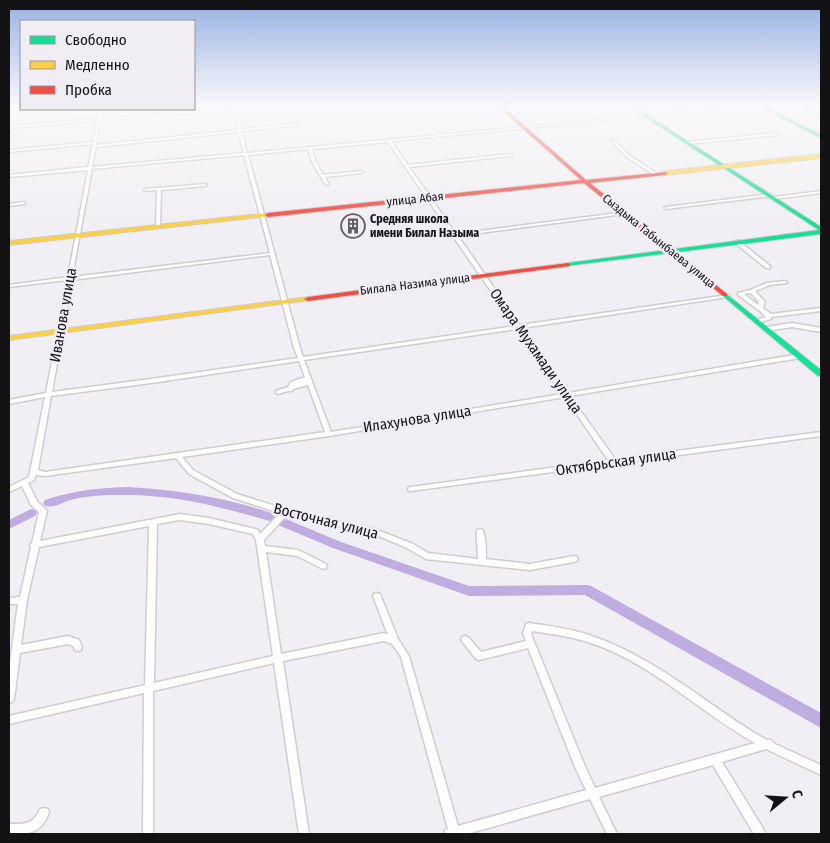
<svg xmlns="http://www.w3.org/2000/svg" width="830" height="843" font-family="'Fira Sans Condensed',sans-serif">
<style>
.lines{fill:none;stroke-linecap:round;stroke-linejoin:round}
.river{fill:#bface1;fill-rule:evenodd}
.street-casing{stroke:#cfcdd1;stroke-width:3}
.fast-casing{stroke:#cfcdd1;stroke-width:2}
.slow-casing{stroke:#cfcdd1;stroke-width:2}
.jam-casing{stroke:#cfcdd1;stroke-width:2}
.street{fill:#fdfdfd;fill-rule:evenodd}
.fast{fill:#16e098;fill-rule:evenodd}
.slow{fill:#ffcf43;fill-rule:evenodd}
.jam{fill:#f24e42;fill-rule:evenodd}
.labels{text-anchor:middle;stroke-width:5;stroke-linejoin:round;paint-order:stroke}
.far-street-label{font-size:12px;fill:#131214;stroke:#f0edf5}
.far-poi-label{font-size:12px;font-weight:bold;fill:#131214;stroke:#f0edf5;text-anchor:start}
.street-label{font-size:15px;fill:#131214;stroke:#f0edf5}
</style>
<rect width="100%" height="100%" fill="#f1eff3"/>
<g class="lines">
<g class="river">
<path d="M129 487C180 490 229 498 277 515L278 519H286L341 542 469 586 587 585 591 586 821 713V728L585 595 469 596 333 548 278 525 277 521 273 522C225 508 178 495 127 495 107 495 86 495 67 501 60 504 52 508 45 506L43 503 45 500C76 490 97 488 129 487Z"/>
<polygon points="31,509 35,510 37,513 35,516 9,529 9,520"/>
</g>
<g class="street-casing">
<g id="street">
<path d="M232 106H235V108L275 106 236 110 241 129 299 123 300 122 293 106H296L304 122 300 125 243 131 242 132 247 153 746 106H759L391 141 408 165 511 154 512 155 510 156 409 167 456 234 625 212V214H624L458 236 520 325 728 295 730 296 728 297 522 328 568 393 800 354 803 356 800 358 570 396 615 459 821 432V436L411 491H409L408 489 409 487H411L608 460 565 397 329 436 182 457 193 470 237 494 285 509 375 529 413 544 428 553 478 559C478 550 476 537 477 530L480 529 483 530C486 539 486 549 486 559L530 564 574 556 577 557 578 559 577 561 574 562 530 570 426 559 407 548 374 534 287 515 264 540 265 546 298 550 326 564 327 566 326 568 323 569 297 556 266 552 281 654 384 633 388 635 373 596 374 594 377 593 380 594 398 639 409 656 458 826 586 790 575 767 528 648 479 660 476 659 461 640 462 637 465 636 468 637 481 652 526 641 523 634 526 624 529 623C550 626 572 629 592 636 653 657 702 700 756 734L767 740C772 739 772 742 775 744L821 765V775L766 749 722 762 764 830 765 834H754L713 765 599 797 617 834H607L590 799 467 834H444L445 830 448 829 401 657 392 644 384 641 283 661 309 834H299L274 663 153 691V834H143L144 693 9 724V716L145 685 149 526 39 547 27 600 21 645 68 636 79 640 82 647 81 650 78 651 75 650 73 646 68 644 20 653 14 699 12 702 9 703V670L18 604H9V598L20 597 31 547 30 545 32 543 39 512 31 505 22 486 9 492V487L29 477 45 397 9 404V400L46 393 67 280 9 287V285L68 277 88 170 9 177V175L88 167 93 144 9 152V150L93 142 97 121 9 128V126L98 119 100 109H103L101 119 232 108ZM233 110 238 130 96 145 100 121ZM238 132 244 153 92 167 96 147ZM388 142 515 326 303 357 300 348 248 155 308 149 312 162 325 184 327 185 329 184 325 177 361 173 363 172 361 171 323 175 316 162 312 149ZM244 155 270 253 72 277 92 169ZM270 255 294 348 298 358 151 379 52 392 72 280ZM517 329 562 394 331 432 304 360ZM299 361 305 377 291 382 288 387 276 391 275 392 278 394 288 391H292L293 389 308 385 325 432 45 472 38 470 51 396 151 383ZM176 458 189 474 233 498 280 513 260 534 258 530 255 529 209 518 180 514 40 541 47 511 37 501 28 483 34 480 36 475 45 476ZM180 520 209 524 253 534 256 540 273 656 154 683 157 524ZM532 631C551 634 570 636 588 642 651 662 699 712 755 743L595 788 584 764 531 634Z"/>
<polygon points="777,133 779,134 778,135 687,144 685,143 687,142"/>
<polygon points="612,140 614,140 629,155 656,173 656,175 654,175 627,157 612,142"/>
<polygon points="205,184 206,184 206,186 161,190 160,227 156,228 157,190 146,191 144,190 145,189"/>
<polygon points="821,191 821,193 774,199 772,198 774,197"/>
<polygon points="770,194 771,194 771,196 666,209 664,208 666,207"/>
<polygon points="24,202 25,202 25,204 9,206 9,204"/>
<polygon points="735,241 739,241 770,266 770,268 766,268 735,243"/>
<path d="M785 281 787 282V283L770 285 755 291 765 302 763 308 764 309 771 314 821 308V311L771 317V319L758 323 756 322V320L766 317 760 311 738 295V293L750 290 767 283ZM749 293 752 294 759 302 758 305 744 294Z"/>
<polygon points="792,323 821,328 821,332 792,327 767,331 764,329 767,327"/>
<path d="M44 808 48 809 49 813C41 833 29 835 9 834V824C24 824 33 825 40 809Z"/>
</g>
</g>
<g class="fast-casing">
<g id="fast">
<polygon points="628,106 633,106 821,227 821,234 566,266 566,264 568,263 819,230"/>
<polygon points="759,106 765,106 821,135 821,138"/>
<polygon points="797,106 803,106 821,114 821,117"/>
<polygon points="725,293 821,370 821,376 818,376 723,296 722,295"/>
</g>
</g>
<g class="slow-casing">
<g id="slow">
<polygon points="821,154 821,158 665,175 662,173 665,171"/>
<polygon points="268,213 271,215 270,216 9,245 9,241"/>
<polygon points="308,297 312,299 310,300 9,340 9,336"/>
</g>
</g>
<g class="jam-casing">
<g id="jam">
<polygon points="497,106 502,106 586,180 667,172 667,174 665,175 590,183 727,294 727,296 723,296 584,183 268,217 265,215 268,213 581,180"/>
<polygon points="568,263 570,264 570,266 308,301 304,299 308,297"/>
</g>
</g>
<use href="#street" class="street"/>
<use href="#fast" class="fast"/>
<use href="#slow" class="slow"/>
<use href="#jam" class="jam"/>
</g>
<linearGradient id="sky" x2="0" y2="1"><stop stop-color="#97b1e5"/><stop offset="0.47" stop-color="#f9f8fa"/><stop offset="1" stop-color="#f9f8fa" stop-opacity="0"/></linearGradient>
<rect width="830" height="224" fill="url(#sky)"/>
<defs>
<g id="building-ring" transform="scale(1.25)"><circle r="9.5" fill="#f0edf5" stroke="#615f62" stroke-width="1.5"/><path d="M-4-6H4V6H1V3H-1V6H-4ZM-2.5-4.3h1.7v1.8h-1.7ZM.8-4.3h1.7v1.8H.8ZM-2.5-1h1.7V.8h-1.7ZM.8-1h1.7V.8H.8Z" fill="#615f62"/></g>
</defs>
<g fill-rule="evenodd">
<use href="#building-ring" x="353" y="226"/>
</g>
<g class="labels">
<g class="far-street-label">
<text transform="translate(415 199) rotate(-6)" y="4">улица Абая</text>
<text transform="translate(659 241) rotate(39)" y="4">Сыздыка Табынбаева улица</text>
<text transform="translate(415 284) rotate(-7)" y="4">Билала Назима улица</text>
</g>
<g class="far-poi-label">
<text x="370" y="223">Средняя школа<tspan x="370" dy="14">имени Билал Назыма</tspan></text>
</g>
<g class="street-label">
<text transform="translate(63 315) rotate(-80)" y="5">Иванова улица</text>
<text transform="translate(536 351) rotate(55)" y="5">Омара Мухамади улица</text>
<text transform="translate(417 419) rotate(-9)" y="5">Илахунова улица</text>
<text transform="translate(616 462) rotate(-8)" y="5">Октябрьская улица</text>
<text transform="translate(326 521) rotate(14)" y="5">Восточная улица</text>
</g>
</g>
<rect width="830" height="843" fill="none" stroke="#131214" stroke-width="20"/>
<rect x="20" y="20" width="175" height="90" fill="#f0edf5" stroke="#98959b"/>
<rect x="30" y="36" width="25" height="8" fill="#16e098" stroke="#98959b"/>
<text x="65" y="45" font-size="15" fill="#131214">Свободно</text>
<rect x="30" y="61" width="25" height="8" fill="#ffcf43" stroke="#98959b"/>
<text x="65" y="70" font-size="15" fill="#131214">Медленно</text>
<rect x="30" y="86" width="25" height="8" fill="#f24e42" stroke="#98959b"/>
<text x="65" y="95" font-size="15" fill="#131214">Пробка</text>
<g transform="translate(785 798) rotate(72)" stroke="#f0edf5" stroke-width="4" paint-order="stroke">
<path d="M0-4L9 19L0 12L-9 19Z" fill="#131214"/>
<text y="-8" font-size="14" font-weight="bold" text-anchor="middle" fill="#131214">С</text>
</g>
</svg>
